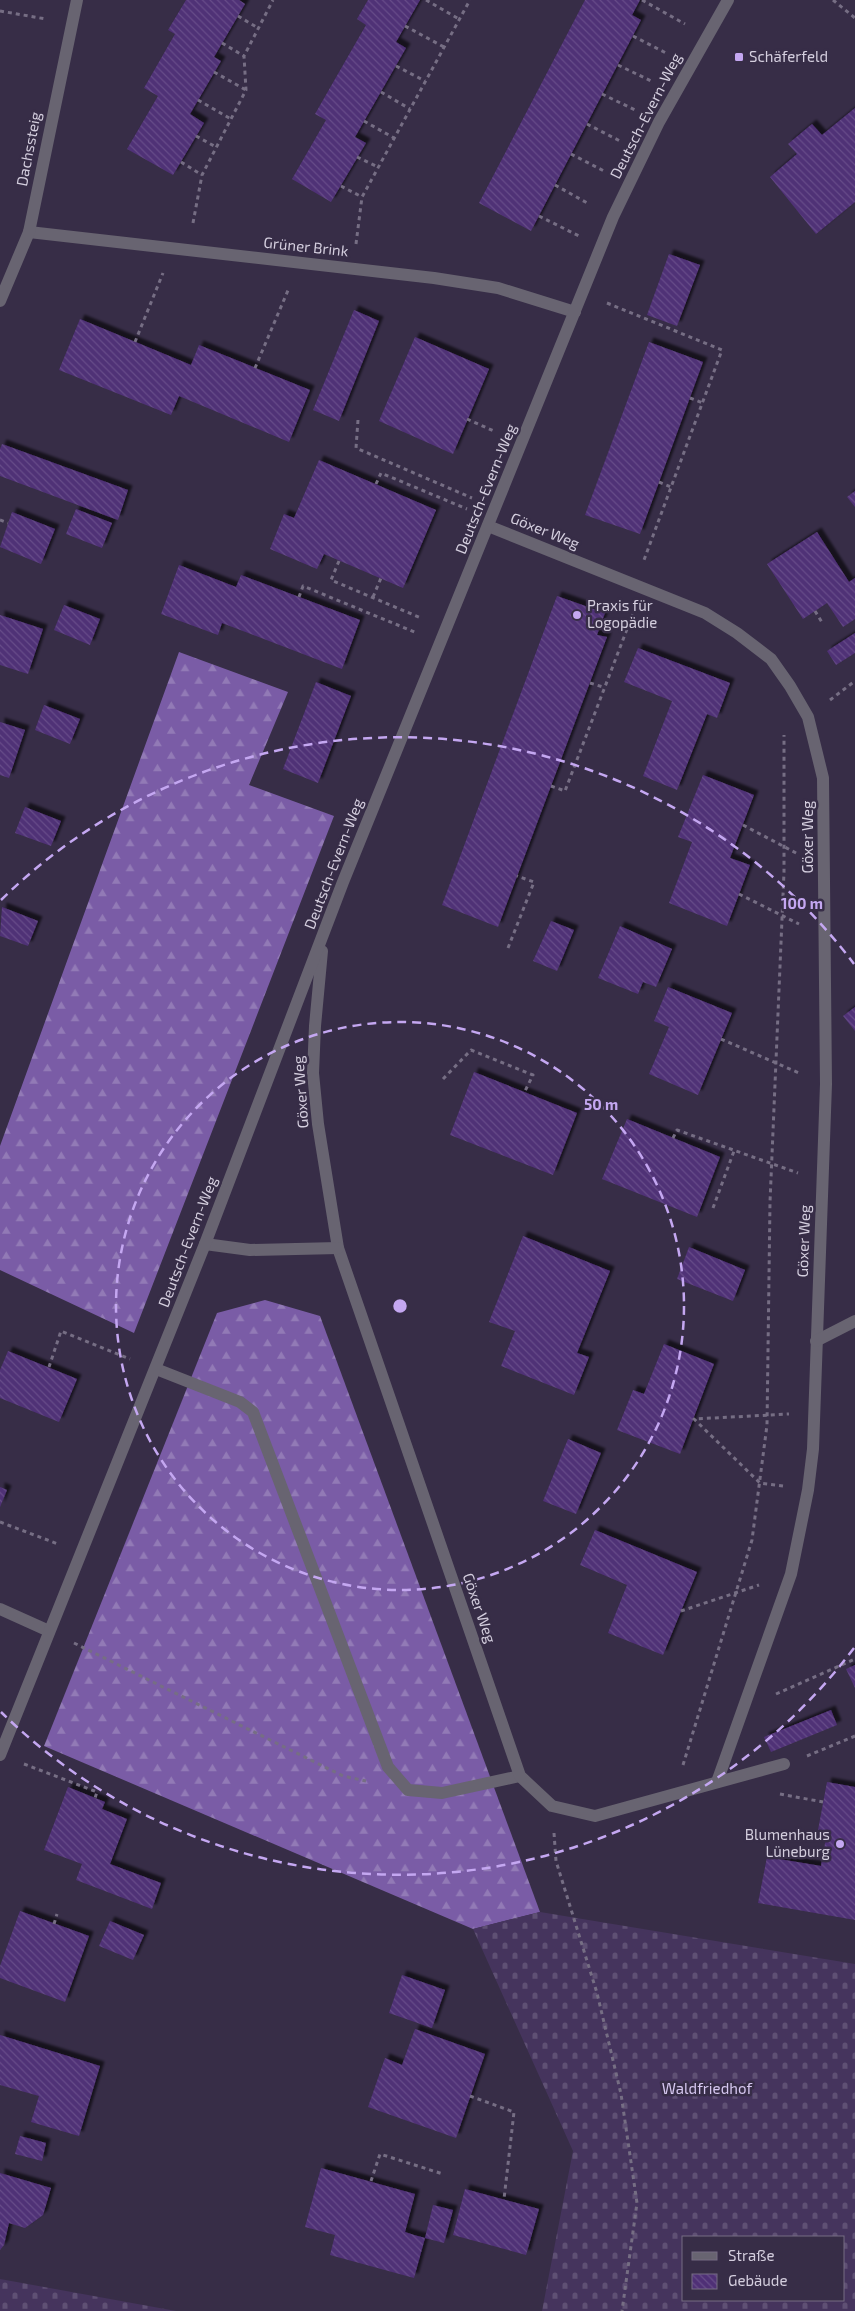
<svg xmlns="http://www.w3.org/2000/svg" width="855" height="2311" font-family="'Exo 2',sans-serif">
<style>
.forest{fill:url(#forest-firs)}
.cemetery{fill:url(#cemetery-stones);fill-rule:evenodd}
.building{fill:url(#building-back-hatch);filter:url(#shadow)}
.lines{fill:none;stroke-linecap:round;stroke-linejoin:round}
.path{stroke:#766e84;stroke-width:3;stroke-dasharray:4 4;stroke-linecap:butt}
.service{stroke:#686471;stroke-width:12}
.minor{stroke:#686471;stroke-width:12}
.ring{fill:none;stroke:#c4a7f1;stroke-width:2.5;stroke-dasharray:9 6}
.poi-dot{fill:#c4a7f1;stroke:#372d47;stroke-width:2}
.labels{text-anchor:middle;stroke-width:5;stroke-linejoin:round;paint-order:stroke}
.poi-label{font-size:15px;fill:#d4cede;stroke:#372d47;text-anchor:start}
.street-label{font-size:15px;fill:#d4cede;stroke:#372d47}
.park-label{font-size:15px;fill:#d6c7f0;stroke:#372d47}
.centre{fill:#c4a7f1;stroke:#372d47;stroke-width:2.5}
.ring-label{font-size:15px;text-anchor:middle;font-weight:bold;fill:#c4a7f1;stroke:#372d47;stroke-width:5;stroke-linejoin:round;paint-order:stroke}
</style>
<defs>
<pattern id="forest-firs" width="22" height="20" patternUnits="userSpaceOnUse" patternTransform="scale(1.25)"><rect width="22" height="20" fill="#7a5ca6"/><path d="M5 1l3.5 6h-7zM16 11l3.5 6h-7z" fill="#927ab6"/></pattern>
<pattern id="cemetery-stones" width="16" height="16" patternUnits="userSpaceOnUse" patternTransform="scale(1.25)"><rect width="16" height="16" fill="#45345d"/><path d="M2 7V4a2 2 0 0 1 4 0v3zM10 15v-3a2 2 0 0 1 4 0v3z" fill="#5f5074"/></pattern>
<pattern id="building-back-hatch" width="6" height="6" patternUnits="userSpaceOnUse" patternTransform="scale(1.25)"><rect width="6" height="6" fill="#4f3076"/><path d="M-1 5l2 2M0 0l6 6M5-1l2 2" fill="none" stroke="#674d89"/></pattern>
<filter id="shadow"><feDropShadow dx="4.5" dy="-4.5" stdDeviation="1" flood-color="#0009"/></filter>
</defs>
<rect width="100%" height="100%" fill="#372d47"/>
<g class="forest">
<polygon points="179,652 288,692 249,785 334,816 134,1333 0,1270 0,1146"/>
<polygon points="265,1300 320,1316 540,1912 473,1929 44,1746 217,1313"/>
</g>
<g class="cemetery">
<path d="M540 1912 855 1964V2311H542L573 2151 473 1929ZM844 2237V2300H684V2237Z"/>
<polygon points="0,2279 176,2311 0,2311"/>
</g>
<g class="building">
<polygon points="186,0 239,0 245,4 214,57 221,61 190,114 204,123 173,175 127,149 158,96 144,88 175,34 168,30"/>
<polygon points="368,0 420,0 396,42 406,48 355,137 366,143 331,202 292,179 326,120 315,114 366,25 357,19"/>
<polygon points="585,0 640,0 632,15 641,20 531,231 479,203"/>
<polygon points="855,108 855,202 816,234 770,177 797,154 788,144 812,124 822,135"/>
<polygon points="669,254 700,265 677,326 647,315"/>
<polygon points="354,310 379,321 339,421 313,410"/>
<polygon points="80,319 191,365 199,345 310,390 289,442 179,396 171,415 59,370"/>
<polygon points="415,337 489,369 453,454 379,421"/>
<polygon points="649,342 703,362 640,534 585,515"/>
<polygon points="2,444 128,490 118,520 0,476 0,449"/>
<polygon points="319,460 436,510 403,588 324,554 317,569 270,549 284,514 294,518"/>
<polygon points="855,491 855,507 847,497"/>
<polygon points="76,509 112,523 102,548 66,534"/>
<polygon points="12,512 55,529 41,564 0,547"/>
<polygon points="817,532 849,582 855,578 855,619 843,627 827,603 803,619 767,564"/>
<polygon points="179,565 236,587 241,575 360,620 342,669 222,623 218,635 161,614"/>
<polygon points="557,596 605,613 597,635 607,637 498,927 442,905"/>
<polygon points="64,605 100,619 90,645 54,630"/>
<polygon points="0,615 43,629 28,674 0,665"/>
<polygon points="855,633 855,653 836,665 827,651"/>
<polygon points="638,648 730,683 717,718 707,714 677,790 643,776 672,701 624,682"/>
<polygon points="316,682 351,696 318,783 283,769"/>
<polygon points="44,705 80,719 70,744 35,730"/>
<polygon points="0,722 25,730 9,778 0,775"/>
<polygon points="703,775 754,795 730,858 750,865 727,926 669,903 692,842 678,837"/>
<polygon points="25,807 61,821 51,846 15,833"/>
<polygon points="2,907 38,921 28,946 0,936"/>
<polygon points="551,921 574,930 557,971 533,961"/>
<polygon points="620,926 672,949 656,987 643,982 638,994 598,978"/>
<polygon points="668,987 732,1013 698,1095 649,1074 669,1027 654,1021"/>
<polygon points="855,1007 855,1031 843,1016"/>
<polygon points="474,1072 577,1113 553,1175 450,1135"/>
<polygon points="627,1119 720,1157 697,1217 602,1179"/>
<polygon points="523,1236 610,1271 577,1353 589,1357 574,1395 501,1366 515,1331 489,1322"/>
<polygon points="689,1247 745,1270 733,1301 677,1279"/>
<polygon points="664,1344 714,1364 680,1454 617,1430 633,1390 644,1394"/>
<polygon points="8,1351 77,1379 59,1422 0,1398 0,1370"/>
<polygon points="568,1439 601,1453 576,1514 543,1501"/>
<polygon points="0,1487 7,1490 0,1507"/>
<polygon points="595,1530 697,1572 663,1655 608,1633 627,1585 580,1565"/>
<polygon points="855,1665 855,1688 846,1669"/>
<polygon points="831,1710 837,1725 771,1752 764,1737"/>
<polygon points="827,1782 855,1787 855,1920 758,1903 767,1857 821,1866 827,1832 818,1830"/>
<polygon points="68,1787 105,1802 102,1809 127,1819 110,1864 161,1883 152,1909 76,1880 82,1864 44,1850"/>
<polygon points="20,1911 89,1936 65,2002 0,1978 0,1966"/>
<polygon points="110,1921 144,1935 133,1960 99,1946"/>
<polygon points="402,1975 445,1990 432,2028 389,2013"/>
<polygon points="415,2029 485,2054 456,2138 368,2107 385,2058 402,2065"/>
<polygon points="0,2035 100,2066 79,2136 31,2122 39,2096 0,2085"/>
<polygon points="20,2136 46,2143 42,2161 15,2154"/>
<polygon points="321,2168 415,2194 405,2232 414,2235 425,2238 433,2205 453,2210 444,2243 425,2238 414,2278 330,2255 335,2235 305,2227"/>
<polygon points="0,2173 51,2188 43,2215 25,2228 9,2223 4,2245 0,2250"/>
<polygon points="465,2189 539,2209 526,2255 453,2235"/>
</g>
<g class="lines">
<g class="path">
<polyline points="426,0 459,19"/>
<polyline points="642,0 685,24"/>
<polyline points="833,0 855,18"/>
<polyline points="0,11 46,19"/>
<polyline points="238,16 258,28"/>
<polyline points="405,26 444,47"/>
<polyline points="633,36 668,54"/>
<polyline points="222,43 244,56"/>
<polyline points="618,65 651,81"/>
<polyline points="396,66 425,81"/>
<polyline points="214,72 246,90"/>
<polyline points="381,92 410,109"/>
<polyline points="602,94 635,110"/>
<polyline points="198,100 231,119"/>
<polyline points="364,121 394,138"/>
<polyline points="587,124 620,141"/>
<polyline points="196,136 216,147"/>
<polyline points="571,154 606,172"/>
<polyline points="357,157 378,167"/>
<polyline points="181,162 202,175"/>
<polyline points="555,185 589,204"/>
<polyline points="341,186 362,197"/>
<polyline points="539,216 579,236"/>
<polyline points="193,223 202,175 246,90 244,56 273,0"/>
<polyline points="356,244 362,197 470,0"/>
<polyline points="607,303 722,350 644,560"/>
<polyline points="135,342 163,273"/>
<polyline points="255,368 289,288"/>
<polyline points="690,398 703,403"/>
<polyline points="467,419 496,432"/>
<polyline points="358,420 356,448 472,498"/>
<polyline points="659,482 671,487"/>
<polyline points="376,484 381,473 467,509"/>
<polyline points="0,520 8,523"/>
<polyline points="339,561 331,580 421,618"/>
<polyline points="299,597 303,586 417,633"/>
<polyline points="373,597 381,578"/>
<polyline points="815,611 823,624"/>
<polyline points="590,683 603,687"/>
<polyline points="830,700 855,681"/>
<polyline points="551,786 565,791 634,611"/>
<polyline points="743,825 798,854"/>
<polyline points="739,894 799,924"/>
<polyline points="508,948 534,882 517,876"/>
<polyline points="721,1039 799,1073"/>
<polyline points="443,1079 471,1050 533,1075 525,1091"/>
<polyline points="673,1138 677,1130 798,1173"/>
<polyline points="713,1208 734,1151"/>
<polyline points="49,1367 61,1331 130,1359"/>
<polyline points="783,1486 760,1483 694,1419 789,1414"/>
<polyline points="0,1522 58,1544"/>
<polyline points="681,1611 759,1585"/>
<polyline points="74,1643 343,1776 366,1781"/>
<polyline points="776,1694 855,1659"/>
<polyline points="807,1756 855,1736"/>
<polyline points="24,1764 97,1792 95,1798"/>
<polyline points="683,1765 752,1540 767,1425 770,1202 784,872 784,735"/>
<polyline points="780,1794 823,1802"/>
<polyline points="554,1833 556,1861 597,1993 621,2094 637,2203 622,2311"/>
<polyline points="54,1924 57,1914"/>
<polyline points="470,2096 514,2112 504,2199"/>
<polyline points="371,2181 380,2154 443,2174"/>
</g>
<polyline class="service" points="156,1369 240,1402 253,1412 388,1767 408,1790 442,1793 520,1776"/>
<g class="minor">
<polyline points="29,232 434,278 498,288 575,312"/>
<polyline points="0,301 29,232 77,0"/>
<polyline points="488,526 705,613 737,633 771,659 790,686 808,717 823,778 826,1084 813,1449 808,1490 791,1574 717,1782"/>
<polyline points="322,951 315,1026 313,1073 318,1124 338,1248 520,1776 552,1806 595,1816 784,1764"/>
<polyline points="205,1244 250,1250 338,1248"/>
<polyline points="816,1341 855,1321"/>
<polyline points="0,1609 49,1631"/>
<polyline points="0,1755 205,1244 343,882 613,217 659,122 728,0"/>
</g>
</g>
<g class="ring">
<circle cx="400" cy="1306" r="284"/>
<path d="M854 1648A569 569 0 0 1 1 1712M1 900A569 569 0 0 1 854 964"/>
</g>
<g class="poi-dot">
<rect x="734" y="52" width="10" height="10" rx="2.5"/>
<circle cx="577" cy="615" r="5"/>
<circle cx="840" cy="1844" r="5"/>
</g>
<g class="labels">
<g class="poi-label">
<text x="749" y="62">Schäferfeld</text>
<text x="587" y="611">Praxis für<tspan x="587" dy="17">Logopädie</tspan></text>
<text x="830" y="1840" text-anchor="end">Blumenhaus<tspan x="830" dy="17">Lüneburg</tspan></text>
</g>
<g class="street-label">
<text transform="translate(646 116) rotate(-63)" y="5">Deutsch-Evern-Weg</text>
<text transform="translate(29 149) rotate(-79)" y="5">Dachssteig</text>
<text transform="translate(306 247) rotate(6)" y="5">Grüner Brink</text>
<text transform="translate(486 489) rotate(-68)" y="5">Deutsch-Evern-Weg</text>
<text transform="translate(545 531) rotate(22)" y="5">Göxer Weg</text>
<text transform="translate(808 837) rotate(-90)" y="5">Göxer Weg</text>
<text transform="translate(334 864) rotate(-69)" y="5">Deutsch-Evern-Weg</text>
<text transform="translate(301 1092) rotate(-94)" y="5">Göxer Weg</text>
<text transform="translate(804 1241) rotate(-88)" y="5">Göxer Weg</text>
<text transform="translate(188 1242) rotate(-69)" y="5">Deutsch-Evern-Weg</text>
<text transform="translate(479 1608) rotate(71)" y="5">Göxer Weg</text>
</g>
<g class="park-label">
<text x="707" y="2094">Waldfriedhof</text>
</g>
</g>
<circle cx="400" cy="1306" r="8" class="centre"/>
<g class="ring-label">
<text x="802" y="909">100 m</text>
<text x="601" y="1110">50 m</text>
</g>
<rect x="682" y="2236" width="162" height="65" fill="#372d47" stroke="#766d83"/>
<rect x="692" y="2252" width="25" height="8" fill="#686471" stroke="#766d83"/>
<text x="728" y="2261" font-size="15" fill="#d4cede">Straße</text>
<rect x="692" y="2274" width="25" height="15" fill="url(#building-back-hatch)" stroke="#766d83"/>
<text x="728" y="2286" font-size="15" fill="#d4cede">Gebäude</text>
</svg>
